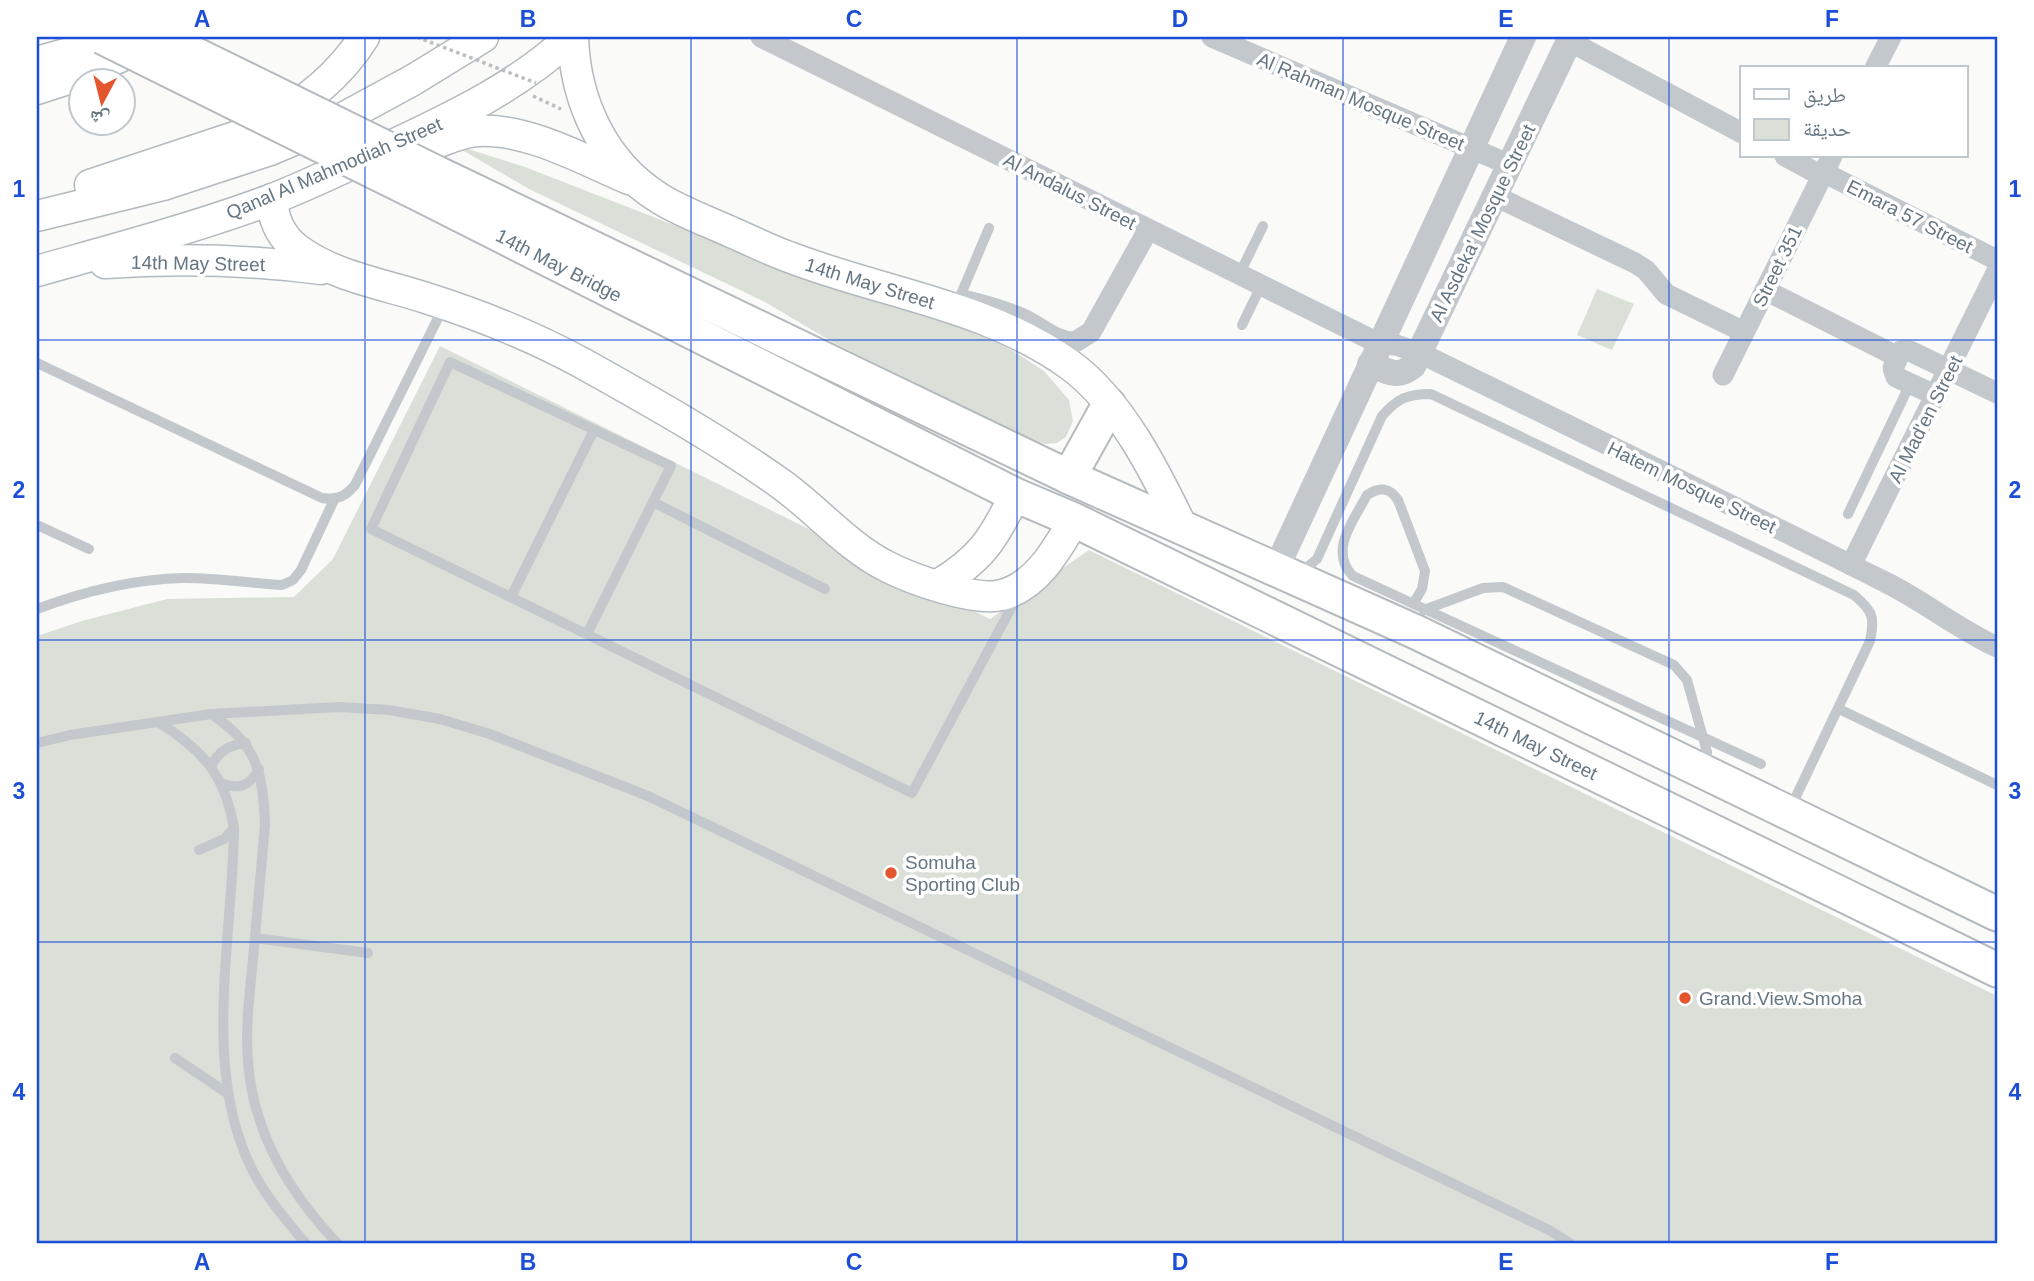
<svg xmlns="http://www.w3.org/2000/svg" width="2034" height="1281" font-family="Helvetica,'Noto Naskh Arabic',sans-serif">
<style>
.green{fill:#dadfd7}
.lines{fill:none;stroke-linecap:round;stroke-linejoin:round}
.secondary-casing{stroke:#b3babf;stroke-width:33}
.primary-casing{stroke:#b5babe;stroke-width:37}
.path{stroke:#bbbfc2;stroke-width:3.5;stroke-dasharray:3.5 3.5;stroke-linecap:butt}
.service{stroke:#c3c8cc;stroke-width:10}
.minor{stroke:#c3c8cc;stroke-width:21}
.tertiary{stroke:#c3c8cc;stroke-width:26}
.secondary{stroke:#fff;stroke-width:30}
.primary{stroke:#fff;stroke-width:33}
.primary-bridge-casing{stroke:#b5babe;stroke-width:37;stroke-linecap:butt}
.path-bridge{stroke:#bbbfc2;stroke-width:3.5;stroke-dasharray:3.5 3.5;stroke-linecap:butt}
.primary-bridge{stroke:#fff;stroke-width:33}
.grid{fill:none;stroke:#1d4ed8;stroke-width:2;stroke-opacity:0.55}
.poi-dot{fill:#e4572e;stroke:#fff;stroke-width:2.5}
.labels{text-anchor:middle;stroke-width:7;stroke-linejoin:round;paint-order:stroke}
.street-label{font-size:19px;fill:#657683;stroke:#fff}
.poi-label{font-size:19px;fill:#657683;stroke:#fff;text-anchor:start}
.neatline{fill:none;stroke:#1d4ed8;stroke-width:2.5}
.grid-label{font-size:23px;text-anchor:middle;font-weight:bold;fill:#1d4ed8}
</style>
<rect width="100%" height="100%" fill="#fafaf8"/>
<g class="green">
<polygon points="452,144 525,167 733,248 990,336 1044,371 1069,400 1073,421 1066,437 1057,443 1045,444 988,424 912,381 834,343 765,302 529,189"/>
<polygon points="1597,289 1634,304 1612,350 1577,335"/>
<polygon points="440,346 990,619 1089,550 1997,996 1997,1244 37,1244 37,636 82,621 167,599 294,597 333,559"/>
</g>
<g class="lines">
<g class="secondary-casing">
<g id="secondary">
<path d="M573 37C575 101 603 163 659 198 681 212 707 221 731 232 750 240 769 250 789 257 882 293 987 305 1070 365 1121 402 1156 473 1183 529"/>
<polyline points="37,62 73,52 107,37"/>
<polyline points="37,89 83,74 150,43"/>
<path d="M431 145C447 139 461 132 478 131 528 128 584 160 629 179"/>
<path d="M90 185 253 131C297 109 338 79 364 37"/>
<path d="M272 199C273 219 280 236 297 249 333 276 383 284 426 298 480 315 532 336 582 363 650 401 718 439 781 484 816 509 848 547 886 566 911 579 975 602 1002 595 1037 586 1057 549 1074 520"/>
<polyline points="37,216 163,185 270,150 334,123 413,80 483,37"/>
<path d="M105 263C176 258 250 260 321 269"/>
<path d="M37 271C115 249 194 228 270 200 311 184 351 164 391 146 455 116 518 86 571 37"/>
<path d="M938 585C981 559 993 540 1015 495"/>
</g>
</g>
<g class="primary-casing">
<g id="primary">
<polyline points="439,174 1069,477 1416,632 1997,914"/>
<polyline points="427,198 1015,495 1074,520 1997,970"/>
<polyline points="1069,477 1109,405"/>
</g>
</g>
<polyline class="path" points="533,96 561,109"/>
<g class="service">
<polyline points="1239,275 1263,226"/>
<polyline points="959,299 989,228"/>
<polyline points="1242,325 1261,286"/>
<path d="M37 363 322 498C337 500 345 497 355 485L444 306"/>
<polyline points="653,502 825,589"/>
<polyline points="1848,514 1910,384"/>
<polyline points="37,525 89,549"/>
<path d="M1299 574 1317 559 1382 416C1398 398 1407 394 1431 394L1854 595C1873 611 1875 617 1870 641L1790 809"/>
<polyline points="511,597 594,430"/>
<path d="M1413 604 1422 589 1425 571 1398 500C1390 488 1380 486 1367 495 1354 520 1328 551 1353 576L1761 764"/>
<path d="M37 609C85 591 132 579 184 578 217 578 250 583 282 585L293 580 301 570 334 500"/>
<polyline points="1424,610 1483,588 1503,587 1674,665 1687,680 1707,752 1705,768"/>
<polyline points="587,634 671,466 450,362 371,529 912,793 1018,595"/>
<polyline points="1839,709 1997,785"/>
<path d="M211 714C257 744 263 772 265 825 261 870 257 914 253 959 250 992 245 1027 248 1061 253 1133 289 1193 338 1244"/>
<path d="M158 722C203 750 225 775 234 828 233 939 200 1074 255 1175 269 1201 288 1222 306 1244"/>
<polyline points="37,743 70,735 211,714 339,707 389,710 440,719 490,734 648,796 1549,1230 1571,1244"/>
<path d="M211 766C219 751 229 745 246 743"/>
<path d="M221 783C239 790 250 786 259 769"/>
<polyline points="199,850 224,839 234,828"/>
<polyline points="255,938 368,953"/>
<polyline points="175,1058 227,1093"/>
</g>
<g class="minor">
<path d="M761 37 1380 344 1396 345 1420 353C1576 429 1732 505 1887 583 1925 602 1958 629 1997 647"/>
<polyline points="1212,37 1510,165"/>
<polyline points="1569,41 1742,133"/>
<polyline points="1875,68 1891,37"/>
<polyline points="1785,156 1822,176"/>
<polyline points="1823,172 1997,260"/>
<polyline points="1495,196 1635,263 1646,270 1666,294 1744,332"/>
<polyline points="1765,290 1898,357"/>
<path d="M963 300C984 305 1003 310 1023 319 1041 327 1054 342 1075 342L1091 332 1148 230"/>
<polyline points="1723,375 1832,156"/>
<polyline points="1937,396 1896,377 1893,368 1901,351 1910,351 1997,393"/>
<polyline points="1851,565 1997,271"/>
</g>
<g class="tertiary">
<path d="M1370 364C1386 371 1398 379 1413 366L1571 37"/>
<polyline points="1276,569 1523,37"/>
</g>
<use href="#secondary" class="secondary"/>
<use href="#primary" class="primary"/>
<g class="primary-bridge-casing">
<g id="primary-bridge">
<polyline points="102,37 427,198"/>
<polyline points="160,37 439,174"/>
</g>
</g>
<polyline class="path-bridge" points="417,37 536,83"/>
<use href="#primary-bridge" class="primary-bridge"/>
</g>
<path class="grid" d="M365 37V1244M691 37V1244M1017 37V1244M1343 37V1244M1669 37V1244M37 340H1997M37 640H1997M37 942H1997"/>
<g class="poi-dot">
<circle cx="891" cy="873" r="7"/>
<circle cx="1685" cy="998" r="7"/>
</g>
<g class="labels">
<g class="street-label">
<text transform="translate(1361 101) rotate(23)" y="7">Al Rahman Mosque Street</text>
<text transform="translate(334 168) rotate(-23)" y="7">Qanal Al Mahmodiah Street</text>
<text transform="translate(1070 191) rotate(27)" y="7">Al Andalus Street</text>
<text transform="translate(1910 216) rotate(27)" y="7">Emara 57 Street</text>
<text transform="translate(1482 223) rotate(-64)" y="7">Al Asdeka' Mosque Street</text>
<text transform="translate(198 263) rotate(1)" y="7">14th May Street</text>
<text transform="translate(559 265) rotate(27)" y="7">14th May Bridge</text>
<text transform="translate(1777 266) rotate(-64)" y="7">Street 351</text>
<text transform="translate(870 283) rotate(17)" y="7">14th May Street</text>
<text transform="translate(1925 419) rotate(-63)" y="7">Al Mad'en Street</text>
<text transform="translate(1692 487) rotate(26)" y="7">Hatem Mosque Street</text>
<text transform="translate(1536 745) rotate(26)" y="7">14th May Street</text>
</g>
<g class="poi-label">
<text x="905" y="869">Somuha<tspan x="905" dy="22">Sporting Club</tspan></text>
<text x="1699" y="1005">Grand.View.Smoha</text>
</g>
</g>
<rect width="2034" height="1281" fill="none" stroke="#ffffff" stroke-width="77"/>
<rect x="1740" y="66" width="228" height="91" fill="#ffffff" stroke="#c1c8cd" stroke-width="2"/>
<rect x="1754" y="89" width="35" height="10" fill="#ffffff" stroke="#c1c8cd" stroke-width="2"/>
<text x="1803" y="102" font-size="21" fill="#657683">طريق</text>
<rect x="1754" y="119" width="35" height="21" fill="#dadfd7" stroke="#c1c8cd" stroke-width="2"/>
<text x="1803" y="136" font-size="21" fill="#657683">حديقة</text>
<g transform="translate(102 102) rotate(187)"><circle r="33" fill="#ffffff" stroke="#c1c8cd" stroke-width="2"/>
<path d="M0-5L12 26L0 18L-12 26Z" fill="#e4572e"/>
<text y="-10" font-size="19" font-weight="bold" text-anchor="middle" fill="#657683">ش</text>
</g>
<rect x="38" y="38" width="1958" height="1204" class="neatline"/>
<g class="grid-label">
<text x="202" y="27">A</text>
<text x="528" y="27">B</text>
<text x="854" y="27">C</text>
<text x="1180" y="27">D</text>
<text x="1506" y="27">E</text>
<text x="1832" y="27">F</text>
<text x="19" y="197">1</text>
<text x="2015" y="197">1</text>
<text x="19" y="498">2</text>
<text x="2015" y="498">2</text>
<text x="19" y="799">3</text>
<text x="2015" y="799">3</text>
<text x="19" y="1100">4</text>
<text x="2015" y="1100">4</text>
<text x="202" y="1270">A</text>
<text x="528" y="1270">B</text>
<text x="854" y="1270">C</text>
<text x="1180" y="1270">D</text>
<text x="1506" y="1270">E</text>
<text x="1832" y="1270">F</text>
</g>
</svg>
